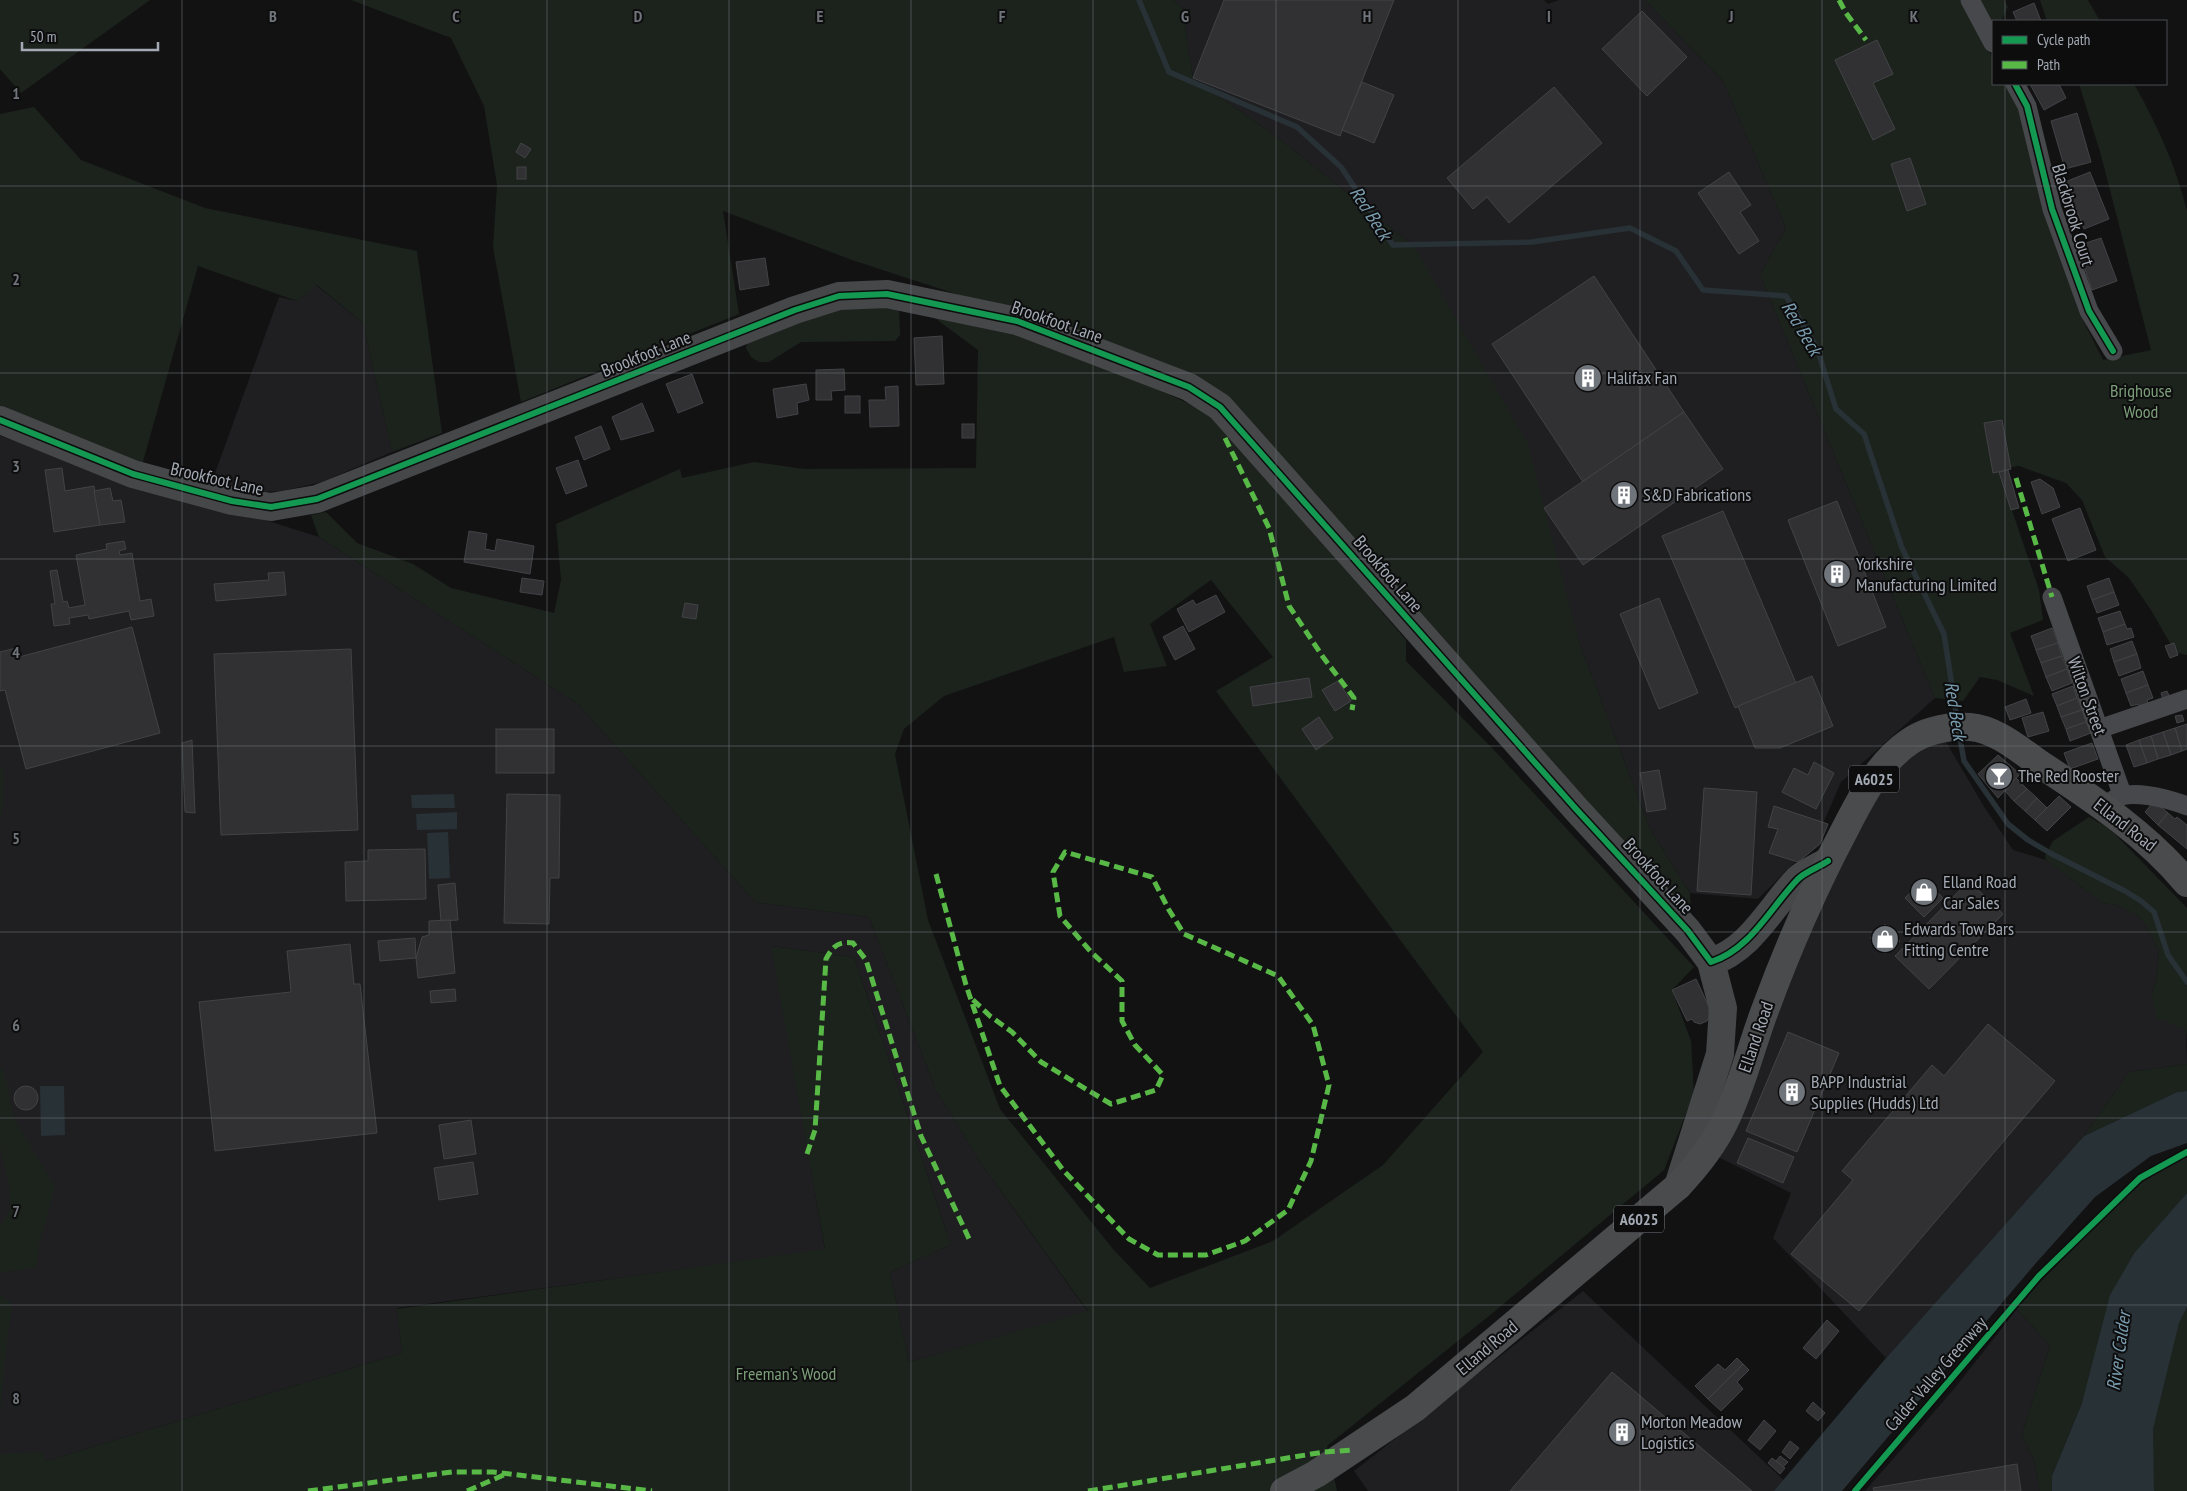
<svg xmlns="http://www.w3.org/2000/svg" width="2187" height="1491" font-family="'PT Sans Narrow',sans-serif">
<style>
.built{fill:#1f1f21}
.green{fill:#1c231d;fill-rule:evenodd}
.water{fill:#283136}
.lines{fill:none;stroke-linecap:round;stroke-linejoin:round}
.stream{stroke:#283136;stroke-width:5.5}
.building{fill:#313133;stroke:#424346}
.street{stroke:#47484b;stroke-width:19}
.secondary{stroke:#464749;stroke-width:28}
.primary{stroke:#494b4d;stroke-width:28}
.quiet{stroke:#58b947;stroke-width:5;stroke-dasharray:10 5;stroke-linecap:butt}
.cycleway-casing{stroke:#0d0d0e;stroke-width:9}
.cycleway{stroke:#139951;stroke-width:6}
.grid{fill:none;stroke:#70757c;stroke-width:1;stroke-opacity:0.55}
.labels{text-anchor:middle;stroke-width:4;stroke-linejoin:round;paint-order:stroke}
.shield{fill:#0d0d0e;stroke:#767b82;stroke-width:1}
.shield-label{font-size:16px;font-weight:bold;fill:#a3aab4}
.street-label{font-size:18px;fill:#a3aab4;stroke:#0d0d0e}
.poi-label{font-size:18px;fill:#a3aab4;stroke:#0d0d0e;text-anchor:start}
.park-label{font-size:18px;fill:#7c9f7a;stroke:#0d0d0e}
.water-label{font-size:19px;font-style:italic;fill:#7a9caf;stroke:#0d0d0e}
.grid-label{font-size:16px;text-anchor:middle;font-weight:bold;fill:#70757c;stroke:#0d0d0e;stroke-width:4;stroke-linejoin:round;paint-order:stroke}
</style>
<rect width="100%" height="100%" fill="#121213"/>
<g class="built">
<polygon points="1173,0 1544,0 1548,4 1559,0 1645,0 1723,81 1786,228 1760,275 1935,698 1841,782 1815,842 1758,899 1690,893 1650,829 1579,642 1414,246 1277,137 1193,78 1182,7"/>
<polygon points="316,285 363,323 392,452 322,482 282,491 240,493 210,487 279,297 297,301"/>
<polygon points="0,436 319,537 578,704 755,902 869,917 936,1090 982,1165 1088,1312 909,1362 890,1272 951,1245 854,957 772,946 825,1250 397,1308 402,1353 0,1475"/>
<polygon points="1945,740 1983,805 2013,850 2046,860 2103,903 2117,905 2137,915 2145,924 2159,951 2156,982 2152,993 2186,1030 2187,1064 2129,1072 2084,1136 1886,1358 1773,1238 1791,1193 1718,1157 1816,918 1859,828 1887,781 1903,762 1922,750"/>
<polygon points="1583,1291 1795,1491 1368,1491 1354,1471"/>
<polygon points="2017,1309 2050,1346 2022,1434 2034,1461 2040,1491 1865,1491 1954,1389"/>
</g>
<g class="green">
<polygon points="0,0 150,0 21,93 0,69"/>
<polygon points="351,0 1173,0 1182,7 1193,78 1277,137 1414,246 1528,444 1579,642 1650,829 1690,893 1691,920 1335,517 1137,353 852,260 723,211 739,314 521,402 493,247 497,185 484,106 451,38"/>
<path d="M1645 0H2004L2008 7 2001 21H1993V38L1988 49 1993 59V84H2006L2019 111 2045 210 2084 322 2103 360 2151 350 2101 155 2079 84H2134C2157 124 2176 166 2187 211V655L2175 652 2151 610 2129 578 2105 557 2082 500 2066 483 2019 466 2011 467 2001 420 1984 424 1993 472H1999L2039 590 2043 620 2010 633 2034 696 1997 680 1980 677 1963 701 1935 698 1760 275 1786 228 1723 81Z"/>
<polygon points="2040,0 2088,0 2100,21 2047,21"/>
<polygon points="34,107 81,160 205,208 417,251 442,433 392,452 363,323 317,285 297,301 198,266 142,465 0,407 0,114"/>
<polygon points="833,305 899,308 900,335 895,341 801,342 769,362 759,362 751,357 746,348 747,342"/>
<path d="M932 316 1040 336 1205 411 1259 469 1406 640V661L1494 750 1694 967 1672 990 1691 1041 1694 1093 1664 1170 1489 1316 1327 1446 1337 1491H0V1454L41 1452 46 1461 402 1353 397 1309 825 1249 771 946 854 957 951 1245 890 1272 909 1362 1088 1311 982 1165 936 1090 869 917 755 902 578 704 319 537 311 515 326 512 357 543 413 564 451 588 554 613 561 580 556 524 680 469 682 478 754 462 804 469 976 468 978 350ZM1211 580 1273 657 1216 691 1483 1052 1383 1165 1273 1241 1150 1288 1113 1249 1000 1109 928 920 895 754 904 729 944 696 1114 637 1124 672 1167 666 1150 624Z"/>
<polygon points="0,769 4,769 3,807 0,823"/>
<polygon points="2089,817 2110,829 2187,908 2187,1040 2186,1030 2156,1017 2152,993 2156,982 2159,951 2145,924 2137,915 2117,905 2103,903 2046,860 2045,856 2053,841"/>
<polygon points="2187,1064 2187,1091 2177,1092 2084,1136 2129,1072"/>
<path d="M0 1066C10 1082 8 1100 15 1118 26 1143 44 1164 55 1189L38 1248 37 1267 0 1273V1227L10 1210 9 1186 0 1145Z"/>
<polygon points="2187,1155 2187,1193 2135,1252 2082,1403 2052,1476 2052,1491 2040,1491 2034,1461 2022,1434 2050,1346 2017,1309 2040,1282 2140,1182"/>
<polygon points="2,1296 11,1303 11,1317 7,1340 0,1415 0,1297"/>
<polygon points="2187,1307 2187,1491 2154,1491 2152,1429 2179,1322"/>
</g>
<g class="water">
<polygon points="454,794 455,808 412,808 411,795"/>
<polygon points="457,812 457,829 417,830 416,814"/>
<polygon points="448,832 450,878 429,879 427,833"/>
<polygon points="40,1086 64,1086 65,1135 41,1136"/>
<polygon points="2187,1091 2187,1143 2151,1156 2095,1197 2036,1263 1842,1491 1774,1491 1886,1358 2084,1136 2177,1092"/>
<polygon points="2187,1193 2187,1307 2179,1323 2153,1429 2154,1491 2052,1491 2052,1476 2082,1403 2110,1295 2135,1252"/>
</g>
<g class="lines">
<g class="stream">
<polyline points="1139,0 1169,72 1297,127 1341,167 1393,245 1532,242 1630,228 1676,251 1703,290 1786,296 1817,348 1836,409 1864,434 1902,548 1944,634 1957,719"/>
<polyline points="1959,733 1964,761 2008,824 2028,840 2050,853 2125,891 2141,901 2154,912 2168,955 2187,982"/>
</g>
</g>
<g class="building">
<polygon points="1224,0 1394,0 1340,136 1193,78"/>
<polygon points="2034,3 2041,21 2017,21 2013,12"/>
<polygon points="1642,11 1687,57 1647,96 1602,49"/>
<polygon points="1877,40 1893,74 1873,83 1895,129 1873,140 1835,60"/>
<polygon points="1362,82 1394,95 1374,143 1342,130"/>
<polygon points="2030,84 2059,84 2066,98 2044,110"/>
<polygon points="1554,87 1602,143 1509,223 1487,197 1473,209 1447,178"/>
<polygon points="2077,113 2091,162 2065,169 2051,121"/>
<polygon points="521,143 531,149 525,158 516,152"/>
<polygon points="1910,158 1926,204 1907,211 1891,164"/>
<rect x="517" y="167" width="9" height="12"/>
<polygon points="1729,172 1751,205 1740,212 1759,241 1739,254 1698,193"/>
<polygon points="2090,172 2109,219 2084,229 2065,182"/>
<polygon points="2101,238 2117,281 2092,290 2077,246"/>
<polygon points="765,258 769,285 740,290 736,262"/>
<polygon points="1594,276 1684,412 1583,482 1492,344"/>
<polygon points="942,336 944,384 916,385 914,338"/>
<polygon points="844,369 845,390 831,391 832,400 816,400 816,370"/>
<polygon points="692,374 703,403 678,413 666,384"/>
<polygon points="806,384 809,400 797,403 798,414 777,418 773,389"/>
<polygon points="898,386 899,426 870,427 869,400 886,400 885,387"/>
<rect x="845" y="396" width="15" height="17"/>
<polygon points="642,403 654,431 621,440 612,417"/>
<polygon points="1684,412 1723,469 1583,565 1544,508"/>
<polygon points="2002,420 2011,469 1993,473 1984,423"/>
<rect x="962" y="424" width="12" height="14"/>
<polygon points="601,426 610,449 584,460 575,437"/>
<polygon points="578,460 587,486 566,494 556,468"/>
<polygon points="62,468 65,491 94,486 100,525 54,532 45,470"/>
<polygon points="2008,470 2019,508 2011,510 1999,472"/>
<polygon points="2040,479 2053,488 2060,507 2042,514 2031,482"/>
<polygon points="110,488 113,501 121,500 125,522 100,525 94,491"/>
<polygon points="1837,501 1886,627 1838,646 1788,520"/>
<polygon points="2080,508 2096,550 2068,561 2052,519"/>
<polygon points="1723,511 1796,683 1735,708 1662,536"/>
<polygon points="469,531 487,534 485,549 495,551 497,539 534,546 530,574 464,562"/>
<polygon points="124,541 126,549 119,551 120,555 132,553 140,601 151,599 154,616 131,620 129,611 89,619 88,615 69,618 70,624 54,626 51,604 55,604 50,571 57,570 63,602 67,601 69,608 85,605 76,555 107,549 106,544"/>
<polygon points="284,572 286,595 216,601 214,584 269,580 268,573"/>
<polygon points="522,578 544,581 542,595 520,592"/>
<polygon points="2109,578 2114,592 2092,600 2087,586"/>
<polygon points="2114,592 2119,605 2097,613 2092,600"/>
<polygon points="1216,595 1225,612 1189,632 1177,609 1193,600 1196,605"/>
<polygon points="1659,598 1698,693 1659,709 1620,614"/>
<polygon points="685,603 698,605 696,619 682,617"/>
<polygon points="2120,611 2125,624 2103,632 2098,618"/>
<polygon points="2125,624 2127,629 2131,628 2134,637 2107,645 2103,632"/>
<polygon points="1183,626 1195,649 1175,660 1163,637"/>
<polygon points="132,627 160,733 26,769 5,690 0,691 0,652 16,648 19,657"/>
<polygon points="2052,628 2058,643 2036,650 2031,636"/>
<polygon points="2132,641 2137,654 2114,662 2110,649"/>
<polygon points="2058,643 2062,656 2041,663 2036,650"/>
<polygon points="2174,643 2178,655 2170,658 2165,646"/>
<polygon points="351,649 358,830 221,835 214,654"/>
<polygon points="2137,654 2141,668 2119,676 2114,662"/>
<polygon points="2062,656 2067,669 2046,677 2041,663"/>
<polygon points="2067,669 2072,683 2052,691 2046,677"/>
<polygon points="2143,671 2148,685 2126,693 2121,679"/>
<polygon points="1812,676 1833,726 1780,748 1755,748 1738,706"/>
<polygon points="1309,678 1312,697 1253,706 1250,687"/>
<polygon points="1338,681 1351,701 1335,711 1322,690"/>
<polygon points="2148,685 2153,698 2147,700 2148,703 2139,707 2138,704 2131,706 2126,693"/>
<polygon points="2073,686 2077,698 2057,706 2052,694"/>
<polygon points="2167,691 2170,698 2163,700 2161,693"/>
<polygon points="2077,698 2082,710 2061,717 2057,706"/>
<polygon points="2026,699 2031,713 2010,720 2005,707"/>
<polygon points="2082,710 2086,722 2066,729 2061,717"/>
<polygon points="2043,712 2049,731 2028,737 2022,718"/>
<polygon points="2182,715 2184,721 2177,723 2175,716"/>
<polygon points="1319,717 1333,738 1316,750 1302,729"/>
<polygon points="2086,722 2091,733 2070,741 2066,729"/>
<polygon points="2187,724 2187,749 2182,751 2175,728"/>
<polygon points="2175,728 2182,751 2171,755 2163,732"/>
<rect x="496" y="729" width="58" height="44"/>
<polygon points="2163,732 2171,755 2158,759 2151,736"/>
<polygon points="2151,736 2158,759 2147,763 2139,740"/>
<polygon points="192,740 195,813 185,812 182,743"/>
<polygon points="2139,740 2147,763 2134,767 2126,745"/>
<polygon points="2092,743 2098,759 2070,769 2064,753"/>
<polygon points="1998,755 2020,774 1998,798 1978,774"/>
<polygon points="1814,762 1834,773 1816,809 1782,792 1794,768 1808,775"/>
<polygon points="1659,770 1666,809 1647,812 1640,773"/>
<polygon points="2016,778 2027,789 2014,801 2005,791"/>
<polygon points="1704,788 1757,792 1751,895 1697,891"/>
<polygon points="2027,789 2037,798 2025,811 2014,801"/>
<polygon points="507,794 560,795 559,878 550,878 549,924 504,923"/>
<polygon points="2059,796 2071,807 2047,831 2035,820"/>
<polygon points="2037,798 2047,808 2035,820 2025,811"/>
<polygon points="2151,805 2161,807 2168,813 2158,825 2145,812"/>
<polygon points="1774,806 1828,824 1820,844 1798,862 1769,853 1778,829 1768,827"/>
<polygon points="2168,813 2175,819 2177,817 2187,825 2187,849 2158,825"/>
<polygon points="425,849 426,899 346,901 345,862 368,861 368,850"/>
<polygon points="1924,879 1943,898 1924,917 1905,898"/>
<polygon points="1969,881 2003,914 1929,989 1895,956"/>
<polygon points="455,883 458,920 441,921 438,885"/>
<polygon points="450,920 455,973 418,978 416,958 422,937 429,935 429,921"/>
<polygon points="1885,924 1900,941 1885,954 1870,938"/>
<polygon points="415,938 416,958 380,961 378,941"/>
<polygon points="350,944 354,984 360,984 377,1133 215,1151 199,1002 291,992 287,951"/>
<polygon points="1696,979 1710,1009 1708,1010 1710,1014 1707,1021 1700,1024 1694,1022 1692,1019 1687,1021 1672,990"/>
<polygon points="455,989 456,1001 431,1003 430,991"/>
<polygon points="1988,1024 2055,1081 1859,1311 1791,1254 1853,1180 1842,1171 1932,1065 1944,1076"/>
<polygon points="1788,1032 1839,1053 1797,1152 1746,1131"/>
<circle cx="26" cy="1098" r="12"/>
<polygon points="471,1120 476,1154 444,1159 439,1125"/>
<polygon points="1748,1138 1794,1157 1783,1183 1737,1163"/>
<polygon points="473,1162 478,1194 439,1200 434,1168"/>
<polygon points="1827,1320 1839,1331 1816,1359 1803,1348"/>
<polygon points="1737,1358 1743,1364 1708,1399 1695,1386 1718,1364 1725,1370"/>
<polygon points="1743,1364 1749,1370 1737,1382 1743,1389 1721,1411 1708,1399"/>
<polygon points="1612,1372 1752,1491 1510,1491"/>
<polygon points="1813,1402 1825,1413 1818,1421 1806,1411"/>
<polygon points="1764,1420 1776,1431 1760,1450 1748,1440"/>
<polygon points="1790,1441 1799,1448 1790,1459 1782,1452"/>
<polygon points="1780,1456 1788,1462 1783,1467 1776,1461"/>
<polygon points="1772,1458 1785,1468 1780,1474 1768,1463"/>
<polygon points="2017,1464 2021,1491 1874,1491 1873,1488"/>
</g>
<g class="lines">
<g class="street">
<polyline points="1970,0 1993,43"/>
<polyline points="2015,84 2027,106 2052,209 2089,311 2113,351"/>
<polyline points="2052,597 2122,794"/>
<polyline points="2099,729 2187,699"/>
<path d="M2112 801C2127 787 2169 799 2187 806"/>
</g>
<g class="secondary">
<path d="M0 420 133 474 232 501 271 507 317 499 795 310 839 296 887 294 1017 321 1189 387 1220 407 1576 809 1688 931 1711 962C1751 949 1770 908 1798 879 1805 872 1819 867 1828 861"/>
<polyline points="1678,1186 1720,1054 1723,1008 1711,962"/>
</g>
<path class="primary" d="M1284 1491 1316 1474 1415 1408 1678 1186C1697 1166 1713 1146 1725 1121 1742 1086 1751 1047 1765 1010 1787 950 1813 890 1843 833 1860 800 1878 763 1909 742 1927 730 1948 726 1970 727 1997 729 2022 752 2043 766 2095 800 2147 835 2187 883"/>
<g class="quiet">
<polyline points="1839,0 1846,13 1866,40"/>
<polyline points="1225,438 1269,528 1289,606 1323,657 1354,698 1352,710"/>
<polyline points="2016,478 2052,597"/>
<polyline points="936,874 966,985 1000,1086 1063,1170 1129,1239 1158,1255 1206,1255 1245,1241 1288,1210 1311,1161 1329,1085 1313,1025 1278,976 1184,934 1169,910 1152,877 1065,852 1053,872 1060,916 1091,952 1122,981 1122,1021 1135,1045 1163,1075 1156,1090 1111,1104 1041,1062 1012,1032 990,1016 970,997"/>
<path d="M807 1154 815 1130 826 959C833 946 838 941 853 943L866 960 921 1136 971 1243"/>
<polyline points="308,1491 452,1472 493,1472 652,1491"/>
<polyline points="467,1491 506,1474"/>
<polyline points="1088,1491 1324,1452 1353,1450"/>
</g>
<g class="cycleway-casing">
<g id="cycleway">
<polyline points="2015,84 2027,106 2052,209 2089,311 2113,351"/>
<path d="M0 420 133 474 232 501 271 507 317 499 795 310 839 296 887 294 1017 321 1189 387 1220 407 1576 809 1688 931 1711 962C1751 949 1770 908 1798 879 1805 872 1819 867 1828 861"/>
<polyline points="1855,1491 2039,1276 2140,1178 2187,1152"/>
</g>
</g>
<use href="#cycleway" class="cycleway"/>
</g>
<path class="grid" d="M182 0V1491M364 0V1491M547 0V1491M729 0V1491M911 0V1491M1093 0V1491M1276 0V1491M1458 0V1491M1640 0V1491M1822 0V1491M2005 0V21M2005 84V1491M0 186H2187M0 373H2187M0 559H2187M0 746H2187M0 932H2187M0 1118H2187M0 1305H2187"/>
<defs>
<g id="building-disc" transform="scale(1.4375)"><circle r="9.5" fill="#70757c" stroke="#0d0d0e"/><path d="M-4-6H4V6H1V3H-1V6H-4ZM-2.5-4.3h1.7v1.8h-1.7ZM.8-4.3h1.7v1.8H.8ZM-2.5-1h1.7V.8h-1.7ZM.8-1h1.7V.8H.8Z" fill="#fff"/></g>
<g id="bar-disc" transform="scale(1.4375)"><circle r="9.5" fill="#70757c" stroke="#0d0d0e"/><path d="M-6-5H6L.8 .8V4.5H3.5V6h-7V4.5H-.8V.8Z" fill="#fff"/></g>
<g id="shop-disc" transform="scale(1.4375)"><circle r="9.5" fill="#70757c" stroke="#0d0d0e"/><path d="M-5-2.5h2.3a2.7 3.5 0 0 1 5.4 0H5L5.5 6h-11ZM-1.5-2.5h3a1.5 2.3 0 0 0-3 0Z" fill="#fff"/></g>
</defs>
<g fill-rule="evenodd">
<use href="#building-disc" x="1588" y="378"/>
<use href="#building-disc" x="1624" y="495"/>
<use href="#building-disc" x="1837" y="574"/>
<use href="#bar-disc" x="1999" y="776"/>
<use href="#shop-disc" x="1924" y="892"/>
<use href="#shop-disc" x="1885" y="939"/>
<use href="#building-disc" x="1792" y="1092"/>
<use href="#building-disc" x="1622" y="1432"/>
</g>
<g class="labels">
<g class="shield">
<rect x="1849" y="765.5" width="50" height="27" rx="4"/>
<rect x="1614" y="1205.5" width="50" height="27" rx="4"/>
</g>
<g class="shield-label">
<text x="1874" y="785">A6025</text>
<text x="1639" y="1225">A6025</text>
</g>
<g class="street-label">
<text transform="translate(2073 215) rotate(73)" y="6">Blackbrook Court</text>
<text transform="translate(1057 322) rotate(19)" y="6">Brookfoot Lane</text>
<text transform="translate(646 354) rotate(-22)" y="6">Brookfoot Lane</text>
<text transform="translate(217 479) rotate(13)" y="6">Brookfoot Lane</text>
<text transform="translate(1388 574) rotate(49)" y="6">Brookfoot Lane</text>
<text transform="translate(2087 696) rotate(70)" y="6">Wilton Street</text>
<text transform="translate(2125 825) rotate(38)" y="6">Elland Road</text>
<text transform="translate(1658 876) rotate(48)" y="6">Brookfoot Lane</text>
<text transform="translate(1756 1037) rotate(-71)" y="6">Elland Road</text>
<text transform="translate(1487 1348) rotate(-40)" y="6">Elland Road</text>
<text transform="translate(1936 1374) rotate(-49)" y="6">Calder Valley Greenway</text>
</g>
<g class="poi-label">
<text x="1607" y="384">Halifax Fan</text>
<text x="1643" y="501">S&amp;D Fabrications</text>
<text x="1856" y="570">Yorkshire<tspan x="1856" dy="21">Manufacturing Limited</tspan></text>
<text x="2018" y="782">The Red Rooster</text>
<text x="1943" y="888">Elland Road<tspan x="1943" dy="21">Car Sales</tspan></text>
<text x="1904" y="935">Edwards Tow Bars<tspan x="1904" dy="21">Fitting Centre</tspan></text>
<text x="1811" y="1088">BAPP Industrial<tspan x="1811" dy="21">Supplies (Hudds) Ltd</tspan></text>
<text x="1641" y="1428">Morton Meadow<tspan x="1641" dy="21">Logistics</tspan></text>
</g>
<g class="park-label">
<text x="2141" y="397">Brighouse<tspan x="2141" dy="21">Wood</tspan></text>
<text x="786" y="1380">Freeman's Wood</text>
</g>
<g class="water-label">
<text transform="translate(1371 213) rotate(57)" y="7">Red Beck</text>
<text transform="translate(1802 328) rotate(59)" y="7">Red Beck</text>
<text transform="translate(1956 711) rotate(81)" y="7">Red Beck</text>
<text transform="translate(2118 1351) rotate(-82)" y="7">River Calder</text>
</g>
</g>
<g class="grid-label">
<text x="273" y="22">B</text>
<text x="456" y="22">C</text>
<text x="638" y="22">D</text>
<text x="820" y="22">E</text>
<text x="1002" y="22">F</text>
<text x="1185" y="22">G</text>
<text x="1367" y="22">H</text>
<text x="1549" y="22">I</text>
<text x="1731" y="22">J</text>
<text x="1914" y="22">K</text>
<text x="16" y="99">1</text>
<text x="16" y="285">2</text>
<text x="16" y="472">3</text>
<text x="16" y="658">4</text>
<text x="16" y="844">5</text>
<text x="16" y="1031">6</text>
<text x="16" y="1217">7</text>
<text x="16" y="1404">8</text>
</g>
<rect x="1992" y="20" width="175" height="65" fill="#0d0d0e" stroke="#494c50"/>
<rect x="2002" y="36" width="25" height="8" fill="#139951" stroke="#494c50"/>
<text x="2037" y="45" font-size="15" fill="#a3aab4">Cycle path</text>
<rect x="2002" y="61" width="25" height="8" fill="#58b947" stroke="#494c50"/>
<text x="2037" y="70" font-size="15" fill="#a3aab4">Path</text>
<path d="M22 42v8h136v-8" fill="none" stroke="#a3aab4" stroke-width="2.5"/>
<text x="30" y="42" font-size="15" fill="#a3aab4" stroke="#0d0d0e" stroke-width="4" paint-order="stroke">50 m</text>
</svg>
